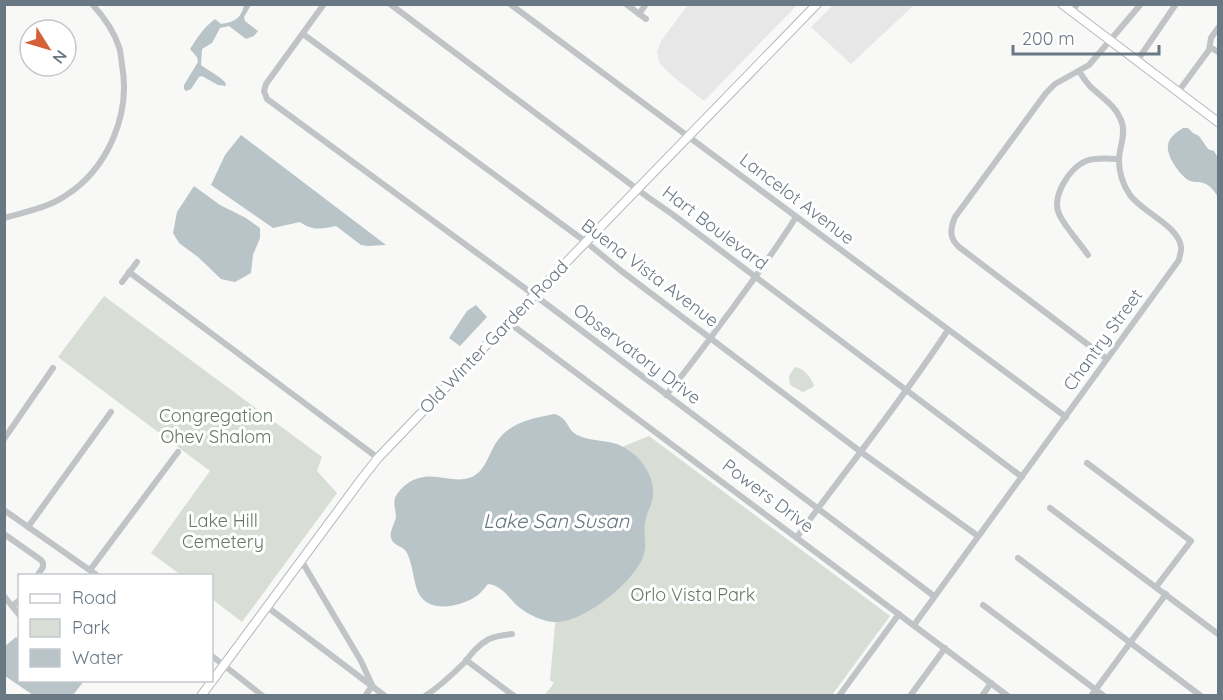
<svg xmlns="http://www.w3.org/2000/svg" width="1223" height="700" font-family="Quicksand,sans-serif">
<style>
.built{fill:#e6e7e6}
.green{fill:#d8ddd5}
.water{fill:#b9c4c8}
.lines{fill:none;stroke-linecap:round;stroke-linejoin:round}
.major-casing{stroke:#b4b8bb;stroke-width:10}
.minor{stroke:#c0c4c7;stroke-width:6}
.major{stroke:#fff;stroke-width:8}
.labels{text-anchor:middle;stroke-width:6;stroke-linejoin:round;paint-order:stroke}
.street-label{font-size:18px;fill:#6a7884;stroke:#fff}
.park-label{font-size:18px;fill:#677764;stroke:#fff}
.water-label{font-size:20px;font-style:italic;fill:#66787f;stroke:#fff}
</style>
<rect width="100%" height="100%" fill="#f8f8f6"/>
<g class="built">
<polygon points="688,5 688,4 797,5 704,101 670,74 659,62 657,52 661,41"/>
<polygon points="833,5 833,4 914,5 851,64 811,27"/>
</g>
<g class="green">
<polygon points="104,296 322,457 317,471 337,493 242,622 212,599 212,576 181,575 151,553 210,471 58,357"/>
<path d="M795 367C804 368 810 377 814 385L813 387 803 392 790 385 789 376Z"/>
<polygon points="649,436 890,616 832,695 544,696 554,683 550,680 559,582 602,455"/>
</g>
<g class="water">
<path d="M244 5H251L244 17 245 21 258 31 254 36 246 39 229 26 220 28 212 43 202 49 201 65C209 71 218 75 225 82L226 86 218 85 202 76 199 77 191 89 186 91 184 89V85L198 62 197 57 190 49C197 38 204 27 215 19L221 24C234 22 241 19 244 5Z"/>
<path d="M1183 128H1188L1193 133 1199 136 1208 149 1214 151 1218 158V197C1213 189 1209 184 1200 182 1197 182 1193 182 1190 181 1180 176 1166 156 1168 145 1169 137 1177 132 1183 128Z"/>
<path d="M241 135 386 245 368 246 361 245 336 226C322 229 312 231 300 222L273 228 211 185 225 155Z"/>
<polygon points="194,186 220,205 246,218 260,228 260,238 253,255 251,273 235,282 221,279 198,257 179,243 173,233 177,212"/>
<polygon points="476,305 487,317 460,346 449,338 467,311"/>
<path d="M554 414C569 418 566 429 577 435 590 441 604 440 617 444 624 447 634 453 639 459 649 470 656 486 652 501 650 508 646 515 645 523 643 533 647 544 644 554 636 581 585 621 558 622 545 623 529 615 520 608 510 600 502 585 488 584 484 589 480 594 475 597 459 607 428 614 418 592 413 580 413 565 407 553 404 546 393 546 391 538 389 532 395 523 396 517 396 511 393 504 395 498 396 495 400 490 403 487 428 465 450 486 472 477 487 470 489 451 498 440 511 422 534 418 554 414Z"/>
<polygon points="16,637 19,640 20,680 84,681 73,695 33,695 5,676 5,646"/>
</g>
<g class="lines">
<g class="major-casing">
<g id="major">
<polyline points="1062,4 1218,122"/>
<polyline points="201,696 363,477 378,458 515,315 817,4"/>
</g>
</g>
<g class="minor">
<polyline points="324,4 266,84 264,91 267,99 541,300 934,596"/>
<polyline points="390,4 649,198 672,214 1022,477"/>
<path d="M510 4C696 141 880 280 1066 417"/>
<polyline points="626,4 646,19"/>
<polyline points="1072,12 1077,4"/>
<polyline points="639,14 646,4"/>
<polyline points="303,34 586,242 620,270 861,452 978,536"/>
<polyline points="1210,47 1218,52"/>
<polyline points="1137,61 1176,4"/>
<polyline points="1178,92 1209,50 1211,38 1218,28"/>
<path d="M4 218C25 212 47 208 65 196 108 169 131 114 122 65 121 59 121 52 119 47 114 31 103 16 92 4"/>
<path d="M1088 255C1080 243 1066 228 1060 216 1050 198 1069 168 1086 161 1096 157 1108 159 1119 159"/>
<polyline points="129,272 378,458"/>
<polyline points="122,282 137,262"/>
<polyline points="508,322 1008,696"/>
<path d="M1107 359 959 247C949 238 950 229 955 217L1046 93 1055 84 1089 65 1141 4"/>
<path d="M666 395C690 367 710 338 732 309 754 279 776 249 796 217"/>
<polyline points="4,439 53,368"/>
<polyline points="1087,463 1191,541 1156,587"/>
<polyline points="1050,508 1218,634"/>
<polyline points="4,510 98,576"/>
<polyline points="28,527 111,412"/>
<polyline points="4,534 41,560 43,563 43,567 37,576"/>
<path d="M797 537C847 468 901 402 948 330"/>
<polyline points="1018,558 1201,696"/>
<polyline points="301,560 361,661 372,685"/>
<polyline points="90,570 178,452"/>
<polyline points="4,596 12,606 20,600"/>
<polyline points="983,605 1104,696"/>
<polyline points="12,606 20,616"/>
<polyline points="266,606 385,696"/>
<path d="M914 625 1179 260C1179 257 1182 250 1181 247 1179 226 1142 212 1130 195 1123 185 1119 172 1119 160 1119 147 1126 136 1122 123 1117 107 1105 100 1093 89 1087 84 1083 77 1079 71"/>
<polyline points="212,656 263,696"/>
<polyline points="466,660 514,696"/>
<polyline points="365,696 372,686"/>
<path d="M425 696C439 687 453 674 465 662 472 653 478 645 489 639 496 636 504 635 512 634"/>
<polyline points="839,696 899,614"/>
<polyline points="910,696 945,648"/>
<polyline points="982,696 991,683"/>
<polyline points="1091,696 1166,594"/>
</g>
<use href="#major" class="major"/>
</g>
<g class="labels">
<g class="street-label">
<text transform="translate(797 199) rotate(37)" y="6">Lancelot Avenue</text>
<text transform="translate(715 228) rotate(37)" y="6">Hart Boulevard</text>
<text transform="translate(650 273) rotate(37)" y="6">Buena Vista Avenue</text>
<text transform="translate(494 337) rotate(-46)" y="6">Old Winter Garden Road</text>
<text transform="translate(1103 340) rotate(-54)" y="6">Chantry Street</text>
<text transform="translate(637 354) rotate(37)" y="6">Observatory Drive</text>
<text transform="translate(768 496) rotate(37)" y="6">Powers Drive</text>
</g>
<g class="park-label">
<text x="216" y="422">Congregation<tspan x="216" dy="21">Ohev Shalom</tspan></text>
<text x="223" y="527">Lake Hill<tspan x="223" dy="21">Cemetery</tspan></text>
<text x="693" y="601">Orlo Vista Park</text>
</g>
<g class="water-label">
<text x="556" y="528">Lake San Susan</text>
</g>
</g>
<rect width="1223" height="700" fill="none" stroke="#6a7884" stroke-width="12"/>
<rect x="18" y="574" width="195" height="108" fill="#ffffff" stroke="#c3c9ce" stroke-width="1.5"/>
<rect x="30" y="594" width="30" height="9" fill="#ffffff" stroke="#c3c9ce" stroke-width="1.5"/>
<text x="72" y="604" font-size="18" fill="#6a7884">Road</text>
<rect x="30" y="619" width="30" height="18" fill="#d8ddd5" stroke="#c3c9ce" stroke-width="1.5"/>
<text x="72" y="634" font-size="18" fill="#6a7884">Park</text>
<rect x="30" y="649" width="30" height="18" fill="#b9c4c8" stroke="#c3c9ce" stroke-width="1.5"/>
<text x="72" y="664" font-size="18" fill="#6a7884">Water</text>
<g transform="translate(48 48) rotate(127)"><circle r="28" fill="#ffffff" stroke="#c3c9ce" stroke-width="1.5"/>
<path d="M0-4.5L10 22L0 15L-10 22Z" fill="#d4613a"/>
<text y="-9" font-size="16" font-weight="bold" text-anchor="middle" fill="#6a7884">N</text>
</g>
<path d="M1013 45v9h146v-9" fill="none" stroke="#6a7884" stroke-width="3"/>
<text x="1022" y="45" font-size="18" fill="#6a7884" stroke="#ffffff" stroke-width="4.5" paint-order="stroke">200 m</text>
</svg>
